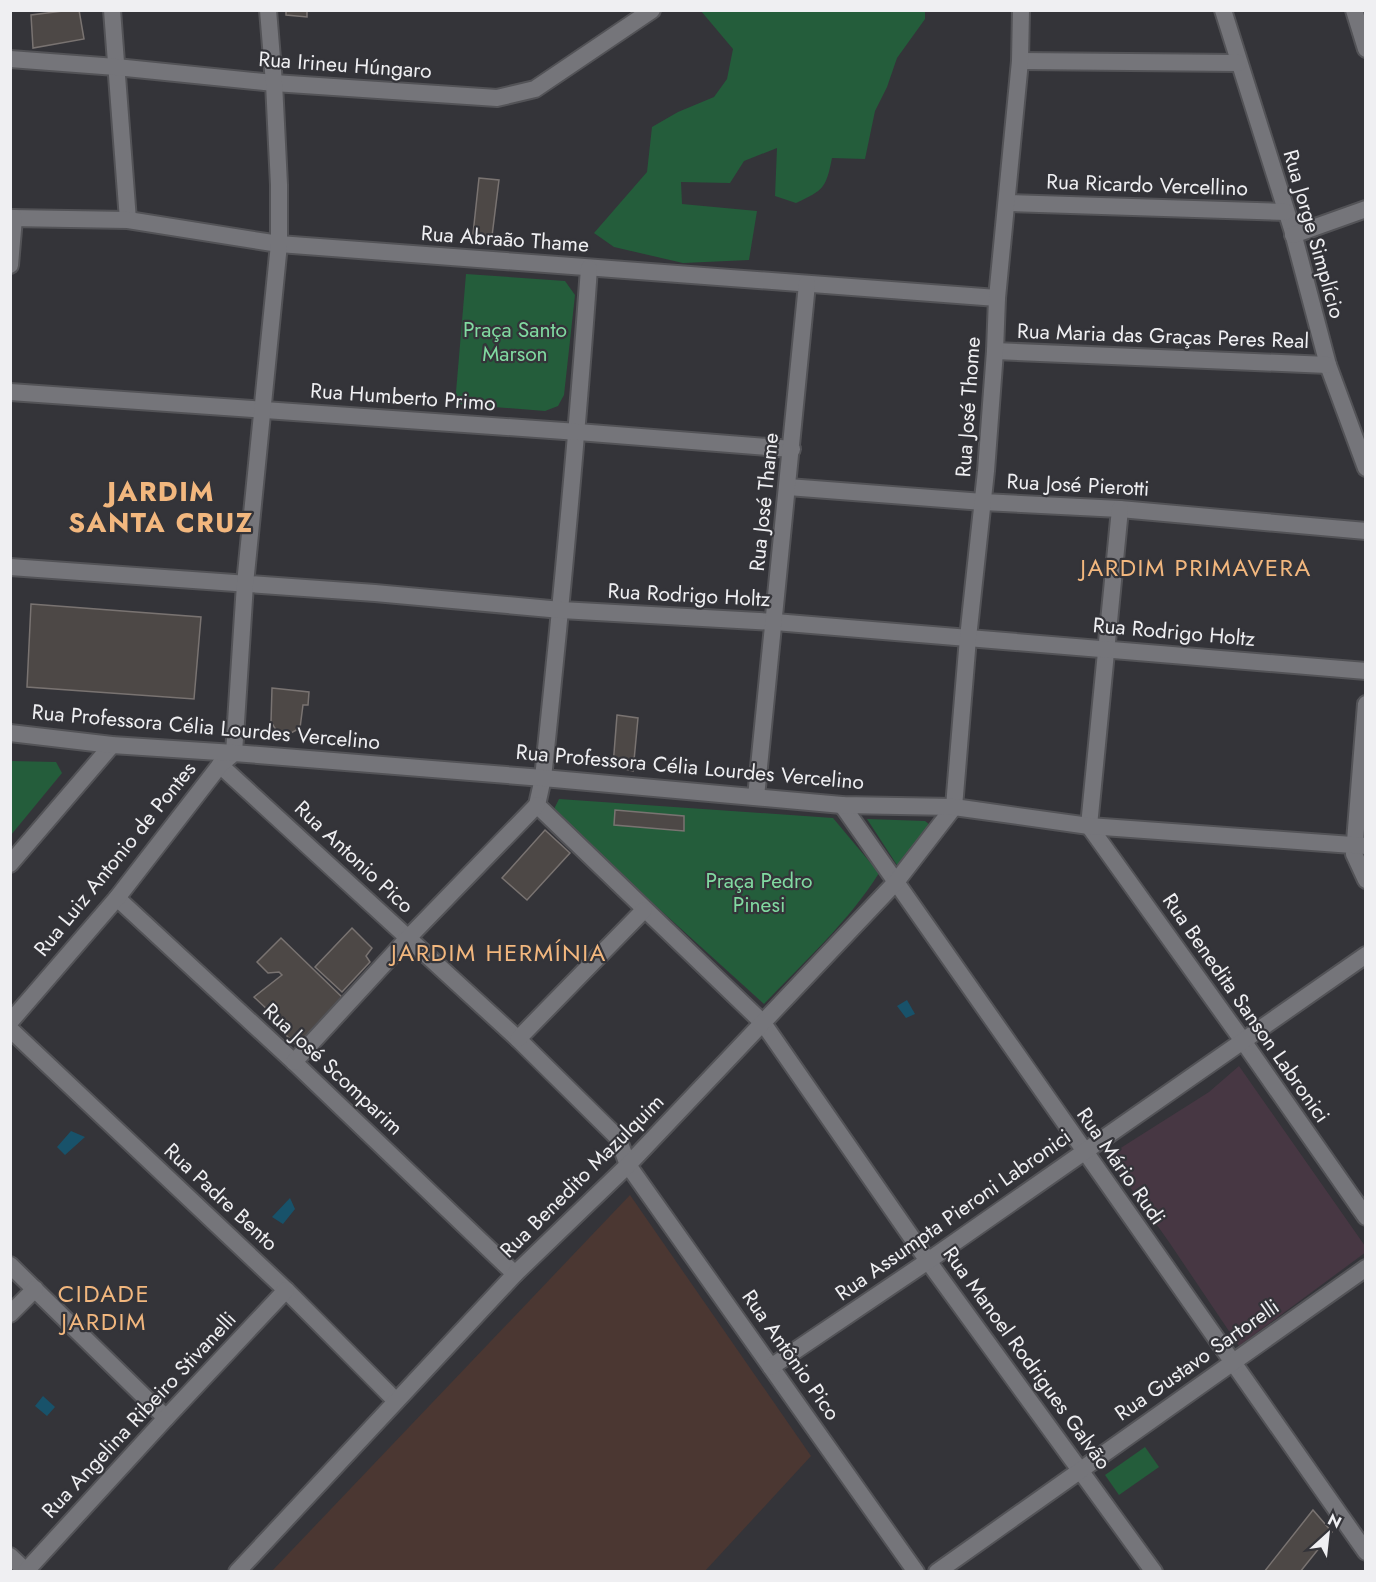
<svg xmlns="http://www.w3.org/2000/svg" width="1376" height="1582" font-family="Jost,sans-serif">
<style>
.industrial{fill:#4b3732}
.medical{fill:#473743}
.green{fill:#245d3b}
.water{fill:#18526a}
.building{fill:#4d4846;stroke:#797371;stroke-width:1.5}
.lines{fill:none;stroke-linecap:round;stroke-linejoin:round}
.minor-casing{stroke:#535357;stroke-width:20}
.secondary-casing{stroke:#535357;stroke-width:20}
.minor{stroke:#75757a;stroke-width:16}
.secondary{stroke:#75757a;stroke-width:16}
.labels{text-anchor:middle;stroke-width:4.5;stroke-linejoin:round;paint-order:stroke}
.street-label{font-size:21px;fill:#efeff2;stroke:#343439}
.park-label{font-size:21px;fill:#81daa1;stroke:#343439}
.quarter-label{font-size:24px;letter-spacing:1.5px;fill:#f2b77e;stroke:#343439}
.district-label{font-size:27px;font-weight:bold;letter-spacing:1.5px;fill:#f2b77e;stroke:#343439}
</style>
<rect width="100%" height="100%" fill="#343439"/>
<polygon class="industrial" points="630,1195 811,1456 705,1571 272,1571"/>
<polygon class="medical" points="1239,1066 1365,1246 1366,1252 1239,1346 1169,1242 1108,1156 1209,1092"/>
<g class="green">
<path d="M701 11H925V19L897 58 887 87 875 111 865 159 832 158C826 188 824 190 796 203L775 196 777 148 744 161 730 183 681 182 682 204 757 211 749 260 683 263 614 247 594 233 647 172 652 127 678 112 714 97 727 79 733 49Z"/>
<polygon points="466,274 565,281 575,295 564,395 558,406 545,411 455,404"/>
<polygon points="11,761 56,762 62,773 11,835"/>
<path d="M559 799 833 818 879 873C850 920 802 964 764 1004L573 831 554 809Z"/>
<polygon points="867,819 925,821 930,825 929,831 897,865"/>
<polygon points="1145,1447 1159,1467 1119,1495 1105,1475"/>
</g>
<g class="water">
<polygon points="907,1000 915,1014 906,1018 897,1006"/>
<polygon points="71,1131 85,1137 65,1155 57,1147"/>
<polygon points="290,1198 295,1209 283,1224 272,1217"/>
<polygon points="43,1396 55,1407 47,1416 35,1406"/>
</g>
<g class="building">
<polygon points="71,10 79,10 84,39 33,48 31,15"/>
<polygon points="286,10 307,10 307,17 286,15"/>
<polygon points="479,178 499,180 492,236 473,234"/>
<polygon points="31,604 201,617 194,699 27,687"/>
<polygon points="272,688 309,692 308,705 303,705 300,728 291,733 278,733 271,722"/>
<polygon points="617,715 638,718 633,771 613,766"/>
<polygon points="615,810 684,816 684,831 614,825"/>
<polygon points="545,830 570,853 527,900 502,878"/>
<polygon points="352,928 372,948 366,956 370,962 342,992 315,967"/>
<polygon points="281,938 344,999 298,1047 269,1018 271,1013 254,997 282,975 279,972 268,973 257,962"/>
<polygon points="1313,1510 1332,1532 1300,1572 1264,1572"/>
</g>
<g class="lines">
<g class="minor-casing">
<g id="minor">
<polyline points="112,10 128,220"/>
<polyline points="1223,10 1292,229 1328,365 1366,468"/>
<polyline points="1354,10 1366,49"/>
<polyline points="10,59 116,67 274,83 497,98 535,89 652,10"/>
<polyline points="1020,61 1239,63"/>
<polyline points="1007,203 1286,212"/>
<polyline points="10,218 128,220 279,244 997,298"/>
<polyline points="1293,235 1366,209"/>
<polyline points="10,265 14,218"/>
<path d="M589 268C577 438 561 608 543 778L537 805 763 1023 928 1261 1154 1572"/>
<polyline points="995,351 1328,365"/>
<polyline points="10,392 578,432 792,449"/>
<polyline points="788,487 983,502 1120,509 1366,531"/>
<polyline points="1120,509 1089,826 1243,1041 1366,1217"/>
<polyline points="10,567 375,593 561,610 775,622 1366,671"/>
<polyline points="1366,704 1354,854 1366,880"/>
<polyline points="220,765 518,1039 618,1138 628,1165 916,1572"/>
<polyline points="756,797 807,284"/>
<polyline points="842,805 1366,1552"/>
<polyline points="10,864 112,745"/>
<polyline points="117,898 294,1062 515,1274"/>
<polyline points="10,1022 117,898 220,765 234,753 245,584 279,244 279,185 274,83 268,10"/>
<polyline points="10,1029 286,1290 396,1401"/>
<polyline points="518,1039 644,910"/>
<polyline points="294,1062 408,938 537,805"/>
<polyline points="10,1265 166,1418"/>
<polyline points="10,1314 35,1289"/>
<polyline points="771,1367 928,1261 1366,955"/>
<polyline points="10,1556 27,1572"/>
<polyline points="26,1571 166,1418 286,1290"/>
<polyline points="237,1572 515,1274 628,1165 896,882 954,807 968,638 986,471 995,351 997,298 1020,61 1021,10"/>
<polyline points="937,1572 1366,1268"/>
</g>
</g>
<g class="secondary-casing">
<polyline id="secondary" points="10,733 112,745 234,753 543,778 842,805 954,807 1089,826 1366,846"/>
</g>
<use href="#minor" class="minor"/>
<use href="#secondary" class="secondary"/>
</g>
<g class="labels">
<g class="street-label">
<text transform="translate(345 65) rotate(4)" y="7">Rua Irineu Húngaro</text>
<text transform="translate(1147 185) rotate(2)" y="7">Rua Ricardo Vercellino</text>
<text transform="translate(1314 234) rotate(74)" y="7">Rua Jorge Simplício</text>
<text transform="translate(505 239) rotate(4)" y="7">Rua Abraão Thame</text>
<text transform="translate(1163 336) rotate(2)" y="7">Rua Maria das Graças Peres Real</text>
<text transform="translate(403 397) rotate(4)" y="7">Rua Humberto Primo</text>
<text transform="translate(968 407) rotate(-86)" y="7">Rua José Thome</text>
<text transform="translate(1078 485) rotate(3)" y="7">Rua José Pierotti</text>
<text transform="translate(764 502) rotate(-84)" y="7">Rua José Thame</text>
<text transform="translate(689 595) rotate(3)" y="7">Rua Rodrigo Holtz</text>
<text transform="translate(1174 632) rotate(5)" y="7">Rua Rodrigo Holtz</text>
<text transform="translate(206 727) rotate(5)" y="7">Rua Professora Célia Lourdes Vercelino</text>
<text transform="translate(690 767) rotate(5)" y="7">Rua Professora Célia Lourdes Vercelino</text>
<text transform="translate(354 857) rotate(43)" y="7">Rua Antonio Pico</text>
<text transform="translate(115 859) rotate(-51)" y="7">Rua Luiz Antonio de Pontes</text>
<text transform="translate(1246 1008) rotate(55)" y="7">Rua Benedita Sanson Labronici</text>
<text transform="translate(333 1069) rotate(43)" y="7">Rua José Scomparim</text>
<text transform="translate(1121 1166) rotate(55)" y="7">Rua Mário Rudi</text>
<text transform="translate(582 1176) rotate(-45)" y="7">Rua Benedito Mazulquim</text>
<text transform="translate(221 1197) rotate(43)" y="7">Rua Padre Bento</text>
<text transform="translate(953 1215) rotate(-35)" y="7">Rua Assumpta Pieroni Labronici</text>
<text transform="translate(791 1355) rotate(55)" y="7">Rua Antônio Pico</text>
<text transform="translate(1027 1358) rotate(54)" y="7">Rua Manoel Rodrigues Galvão</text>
<text transform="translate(1197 1360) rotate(-35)" y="7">Rua Gustavo Sartorelli</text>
<text transform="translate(139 1415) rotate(-47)" y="7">Rua Angelina Ribeiro Stivanelli</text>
</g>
<g class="park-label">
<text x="515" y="337">Praça Santo<tspan x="515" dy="24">Marson</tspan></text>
<text x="759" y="888">Praça Pedro<tspan x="759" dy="24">Pinesi</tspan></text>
</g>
<g class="quarter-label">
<text x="1196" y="576">JARDIM PRIMAVERA</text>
<text x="499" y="961">JARDIM HERMÍNIA</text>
<text x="104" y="1302">CIDADE<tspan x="104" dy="28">JARDIM</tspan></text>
</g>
<g class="district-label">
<text x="161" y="501">JARDIM<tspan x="161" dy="31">SANTA CRUZ</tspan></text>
</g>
</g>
<rect width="1376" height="1582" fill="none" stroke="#efeff2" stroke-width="24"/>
<g transform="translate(1328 1534) rotate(27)" stroke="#343439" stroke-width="4.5" paint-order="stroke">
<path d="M0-4.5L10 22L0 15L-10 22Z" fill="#efeff2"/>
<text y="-9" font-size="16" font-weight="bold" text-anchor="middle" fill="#efeff2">N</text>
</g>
</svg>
